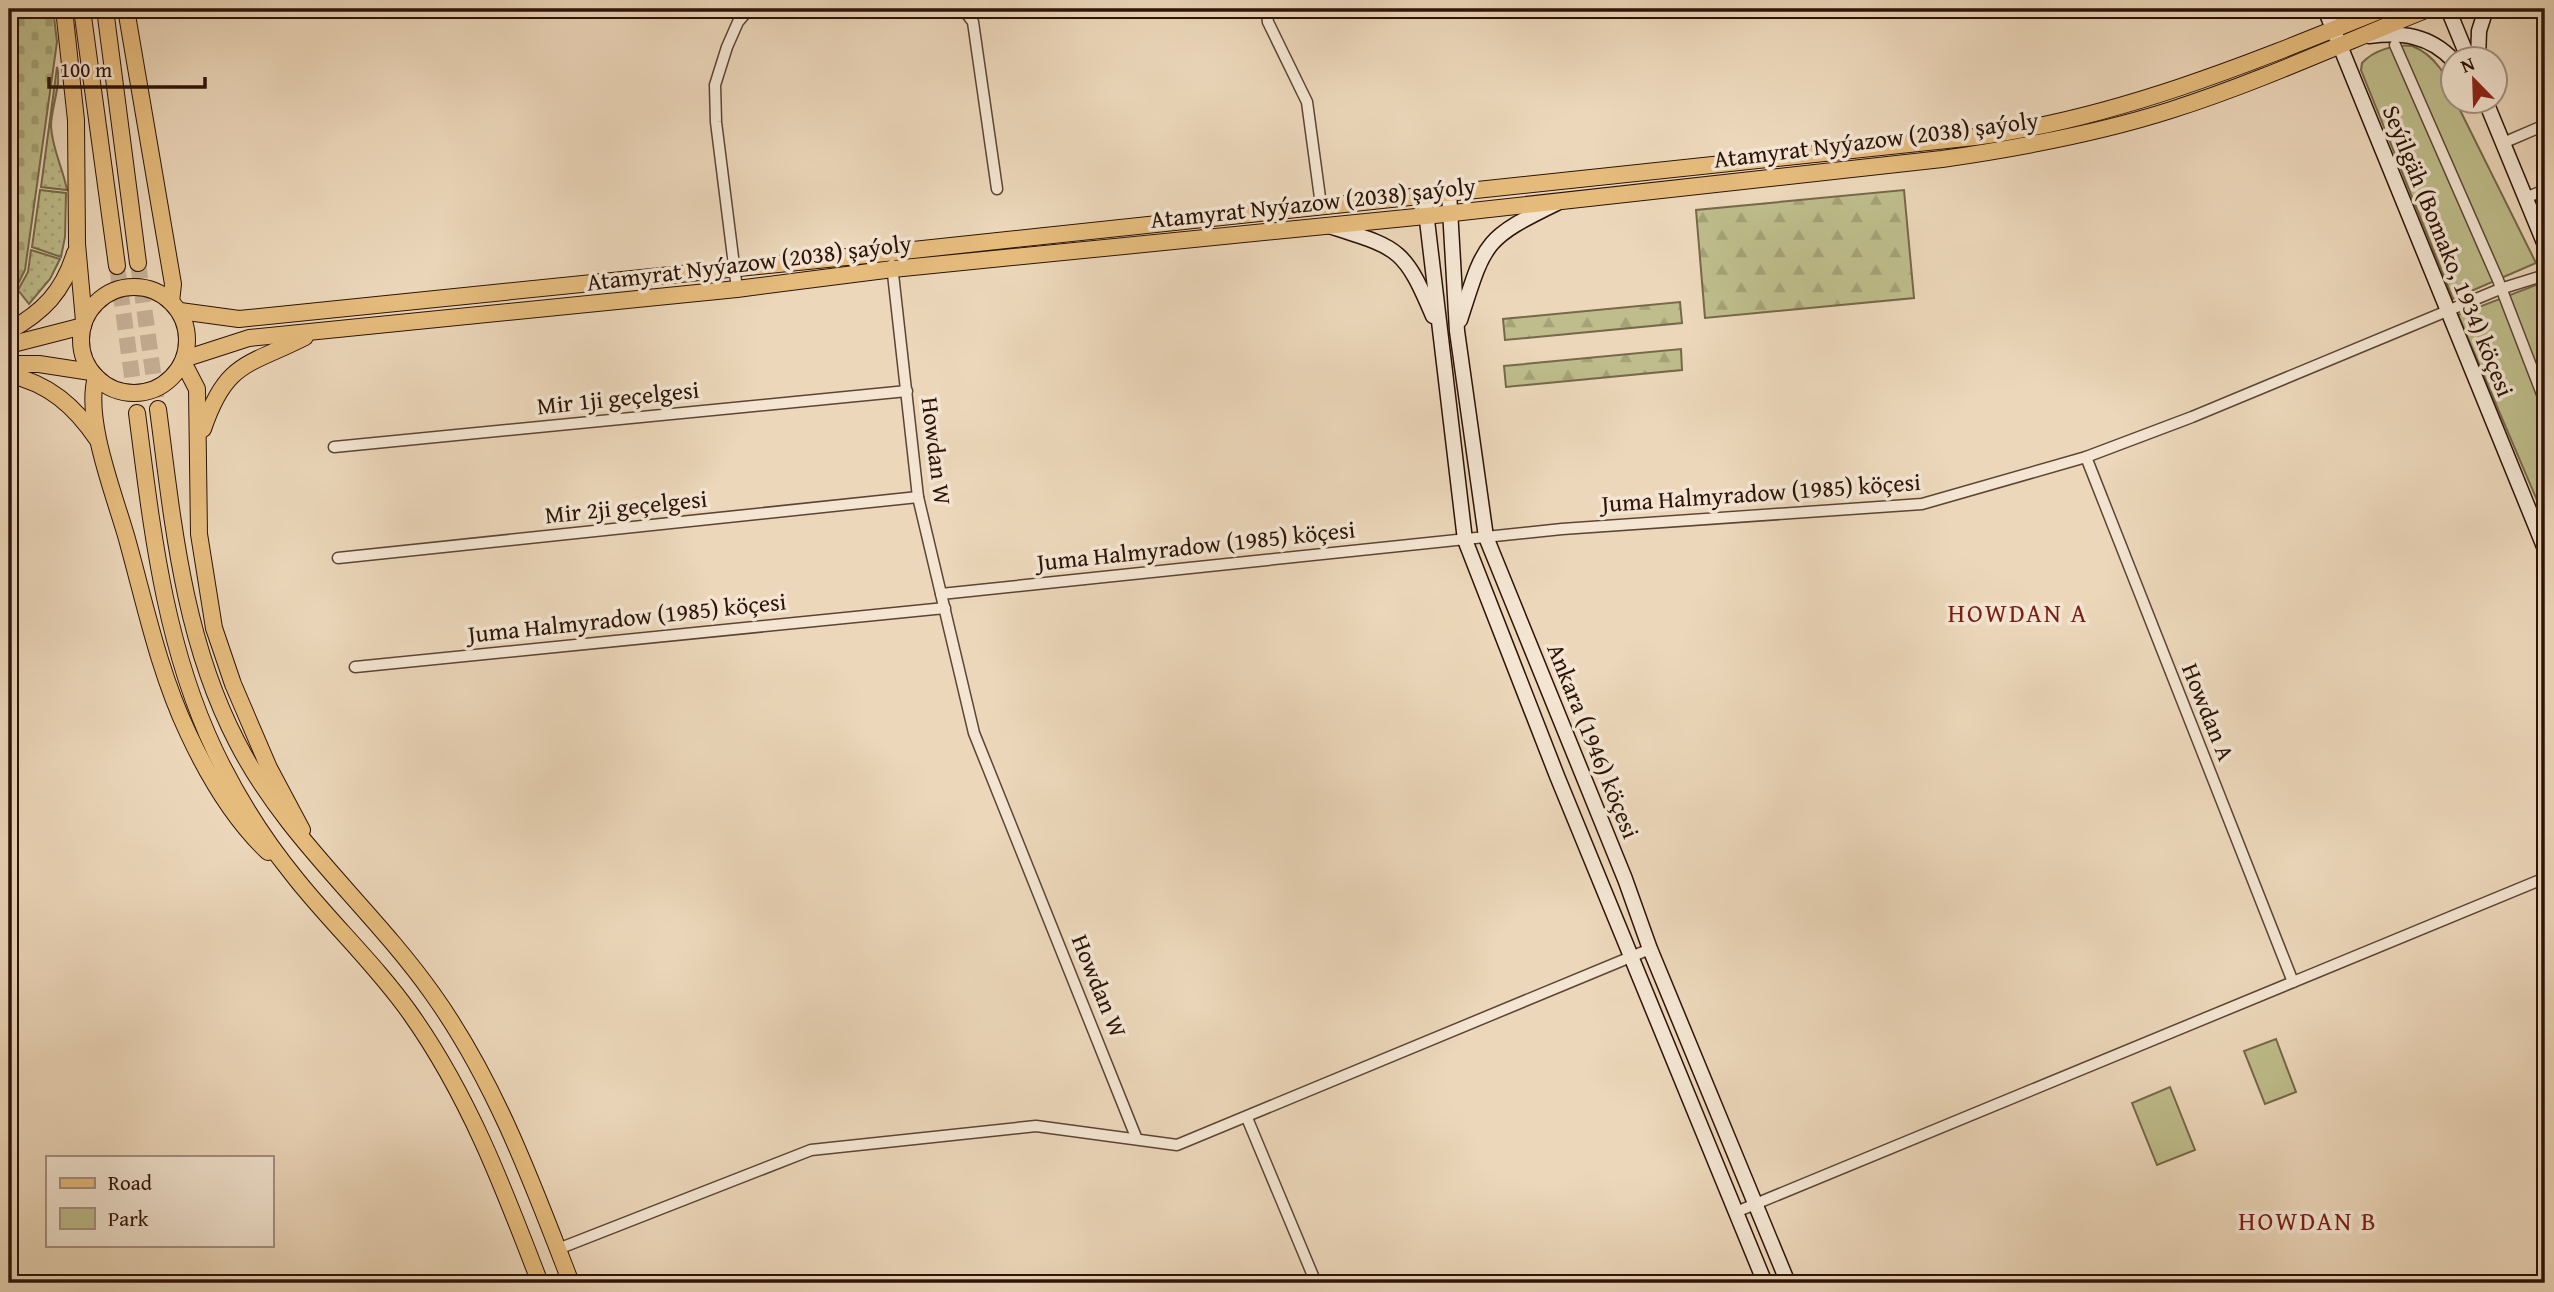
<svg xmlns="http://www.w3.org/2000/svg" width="2554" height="1292" font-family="'Gentium Book Plus',serif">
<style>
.grass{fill:url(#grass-dots);stroke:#766849;stroke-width:2}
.forest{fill:url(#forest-firs);stroke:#766849;stroke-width:2}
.cemetery{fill:url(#cemetery-stones);stroke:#766849;stroke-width:2}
.park{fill:#bebd8b;stroke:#766849;stroke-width:2}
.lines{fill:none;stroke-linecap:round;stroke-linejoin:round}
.primary-tunnel{stroke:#c6b096;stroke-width:16;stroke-dasharray:16 8;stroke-linecap:butt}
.street-casing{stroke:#5d4434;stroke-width:13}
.secondary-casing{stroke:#2d1307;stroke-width:17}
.primary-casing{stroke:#2d1307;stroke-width:18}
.street{stroke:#f3e5d2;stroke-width:10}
.secondary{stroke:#f3e5d2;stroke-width:14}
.primary{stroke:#e6bc7d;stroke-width:16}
.labels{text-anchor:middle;stroke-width:7;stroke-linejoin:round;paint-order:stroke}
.street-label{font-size:24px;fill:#2d1307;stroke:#f3e5d2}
.neighbourhood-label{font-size:26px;letter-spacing:2px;fill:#7a1f14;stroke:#f3e5d2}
</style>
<defs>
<pattern id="grass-dots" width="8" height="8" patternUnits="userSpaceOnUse" patternTransform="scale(1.75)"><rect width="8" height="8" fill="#bebd8b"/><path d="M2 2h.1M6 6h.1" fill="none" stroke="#a4a276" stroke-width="1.8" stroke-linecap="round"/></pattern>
<pattern id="forest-firs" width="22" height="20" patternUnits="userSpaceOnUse" patternTransform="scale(1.75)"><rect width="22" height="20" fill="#bebd8b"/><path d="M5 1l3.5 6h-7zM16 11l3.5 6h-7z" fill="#a4a276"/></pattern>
<pattern id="cemetery-stones" width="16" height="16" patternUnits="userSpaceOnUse" patternTransform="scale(1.75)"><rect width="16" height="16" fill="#bebd8b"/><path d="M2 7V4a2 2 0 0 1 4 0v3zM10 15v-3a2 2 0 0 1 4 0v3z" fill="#a4a276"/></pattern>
</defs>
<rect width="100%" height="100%" fill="#ecd7ba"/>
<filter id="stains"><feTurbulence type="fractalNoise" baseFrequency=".00286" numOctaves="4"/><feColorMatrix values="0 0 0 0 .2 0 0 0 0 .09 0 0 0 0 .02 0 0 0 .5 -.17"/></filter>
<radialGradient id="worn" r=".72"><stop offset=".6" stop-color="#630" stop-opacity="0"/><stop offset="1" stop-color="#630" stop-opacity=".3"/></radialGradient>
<g class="grass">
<path d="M57 67C62 84 51 107 51 126 52 149 63 168 67 190L41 187Z"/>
<polygon points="40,190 66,193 65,237 61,257 32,247"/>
<polygon points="31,250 60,259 50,279 29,304 18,290 28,272"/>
</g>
<g class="forest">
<polygon points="1904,190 1914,298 1705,318 1696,210"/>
<polygon points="1680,302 1682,323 1505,340 1503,319"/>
<polygon points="1681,349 1682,370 1506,387 1504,366"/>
</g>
<polygon class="cemetery" points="9,9 53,9 57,42 25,270 16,288 9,293"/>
<g class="park">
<path d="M2412 46C2433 54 2452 78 2452 102H2456L2536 263 2453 299 2361 70 2362 63C2374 50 2395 44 2412 46Z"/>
<polygon points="2544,282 2545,284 2545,519 2458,315"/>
<polygon points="2276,1039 2296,1092 2265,1104 2244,1051"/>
<polygon points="2170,1087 2195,1150 2157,1165 2132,1103"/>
</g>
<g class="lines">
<g class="primary-tunnel">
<polyline points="138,263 158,409"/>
<polyline points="117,266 137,413"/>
</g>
<g class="street-casing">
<g id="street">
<polyline points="963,9 973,22 997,189"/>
<polyline points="1266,9 1268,22 1307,102 1321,205"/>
<polyline points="2395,45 2498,280 2545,402"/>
<polyline points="2503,143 2545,125"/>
<polyline points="2525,198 2545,190"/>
<polyline points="892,265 918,497 974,733 1136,1137"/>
<polyline points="737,289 716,122 715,85 727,47 738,22 749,9"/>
<polyline points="334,447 907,391"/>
<polyline points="2086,457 2293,982"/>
<polyline points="338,558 918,497"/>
<polyline points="941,594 1562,529 1922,504 2086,457 2192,417 2500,289 2545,275"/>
<polyline points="355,667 945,608"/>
<polyline points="1247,1118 1316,1283"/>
<polyline points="1736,1212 2545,878"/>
<polyline points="558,1249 811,1150 1036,1126 1177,1145 1650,949"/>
</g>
</g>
<g class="secondary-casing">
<g id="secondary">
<polyline points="2325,9 2545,549"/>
<polyline points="2448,9 2469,60"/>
<path d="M2369 36C2402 32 2429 35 2453 60"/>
<polyline points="2478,60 2479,31 2486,9"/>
<polyline points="2486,102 2545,245"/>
<polyline points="1449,192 1457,331 1486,537 1625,879 1650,949 1788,1283"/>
<polyline points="1424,195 1465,540 1557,776 1765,1283"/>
<path d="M1329 226C1398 248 1404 247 1433 316"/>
<path d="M1460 320C1485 242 1483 239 1557 203"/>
</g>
</g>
<g class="primary-casing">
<g id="primary">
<polyline points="64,9 76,120 77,244 84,321"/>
<polyline points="82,9 117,266"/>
<polyline points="105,9 138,263"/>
<polyline points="126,9 173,284 171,302"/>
<circle cx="134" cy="340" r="53"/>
<path d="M180 311 239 319C818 262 1397 198 1975 137 2118 118 2251 63 2384 9"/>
<path d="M9 331C43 312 63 292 75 253"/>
<polyline points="9,345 83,326"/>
<path d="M184 359 249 338 737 289 893 269 1426 216 1942 159C2019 148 2096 134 2171 110 2259 82 2343 43 2428 9"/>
<polyline points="183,362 197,389 199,534 214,628 233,684 269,768 302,830"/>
<polyline points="9,364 39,364 91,372"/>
<path d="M9 375C49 383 75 407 97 439"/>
<path d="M96 377C84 420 115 496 127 539 145 604 159 672 188 733 208 776 233 819 268 852"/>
<path d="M158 409C173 523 183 638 237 742 286 838 370 906 432 993 495 1081 532 1182 571 1283"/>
<path d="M137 413C152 529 164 644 215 751 237 797 265 841 297 880 334 926 376 965 410 1013 469 1096 504 1189 540 1283"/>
<path d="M203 429C226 361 248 366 305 337"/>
</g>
</g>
<use href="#street" class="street"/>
<use href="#secondary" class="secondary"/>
<use href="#primary" class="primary"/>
</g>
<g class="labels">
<g class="street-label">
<text transform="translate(1876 140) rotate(-7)" y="8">Atamyrat Nyýazow (2038) şaýoly</text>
<text transform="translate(1313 203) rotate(-6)" y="8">Atamyrat Nyýazow (2038) şaýoly</text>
<text transform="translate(2448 251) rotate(68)" y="8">Seýilgäh (Bomako, 1934) köçesi</text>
<text transform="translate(749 263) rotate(-7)" y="8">Atamyrat Nyýazow (2038) şaýoly</text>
<text transform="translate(618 398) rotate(-6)" y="8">Mir 1ji geçelgesi</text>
<text transform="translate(936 451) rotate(83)" y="8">Howdan W</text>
<text transform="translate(1761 493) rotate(-4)" y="8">Juma Halmyradow (1985) köçesi</text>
<text transform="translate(626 507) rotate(-6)" y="8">Mir 2ji geçelgesi</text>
<text transform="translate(1196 546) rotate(-6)" y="8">Juma Halmyradow (1985) köçesi</text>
<text transform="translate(627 618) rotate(-6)" y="8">Juma Halmyradow (1985) köçesi</text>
<text transform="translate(2208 712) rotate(68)" y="8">Howdan A</text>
<text transform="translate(1593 741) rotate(68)" y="8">Ankara (1946) köçesi</text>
<text transform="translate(1099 986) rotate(68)" y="8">Howdan W</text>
</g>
<g class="neighbourhood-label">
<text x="2018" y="622">HOWDAN A</text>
<text x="2308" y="1230">HOWDAN B</text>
</g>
</g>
<rect width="2554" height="1292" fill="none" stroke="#ecd7ba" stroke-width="35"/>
<rect x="10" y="10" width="2533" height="1271" fill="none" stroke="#2d1307" stroke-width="3.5"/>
<rect x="18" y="18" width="2519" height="1257" fill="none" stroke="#2d1307" stroke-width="2"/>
<rect x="46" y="1156" width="228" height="91" fill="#f3e5d2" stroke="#a49181" stroke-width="2"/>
<rect x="60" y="1178" width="35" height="10" fill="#e6bc7d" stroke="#a49181" stroke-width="2"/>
<text x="108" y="1190" font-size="21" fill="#2d1307">Road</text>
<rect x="60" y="1208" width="35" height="21" fill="#bebd8b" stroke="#a49181" stroke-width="2"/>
<text x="108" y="1226" font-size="21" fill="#2d1307">Park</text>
<g transform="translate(2474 80) rotate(337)"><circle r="33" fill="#f3e5d2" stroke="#a49181" stroke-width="2"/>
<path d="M0-5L12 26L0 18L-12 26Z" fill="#8f2418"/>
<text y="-10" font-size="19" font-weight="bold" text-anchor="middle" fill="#2d1307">N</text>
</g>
<path d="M49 77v10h156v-10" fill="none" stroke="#2d1307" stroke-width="3.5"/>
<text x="60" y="77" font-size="21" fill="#2d1307" stroke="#f3e5d2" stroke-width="5" paint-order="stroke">100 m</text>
<rect width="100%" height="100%" filter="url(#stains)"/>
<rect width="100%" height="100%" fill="url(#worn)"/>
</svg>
